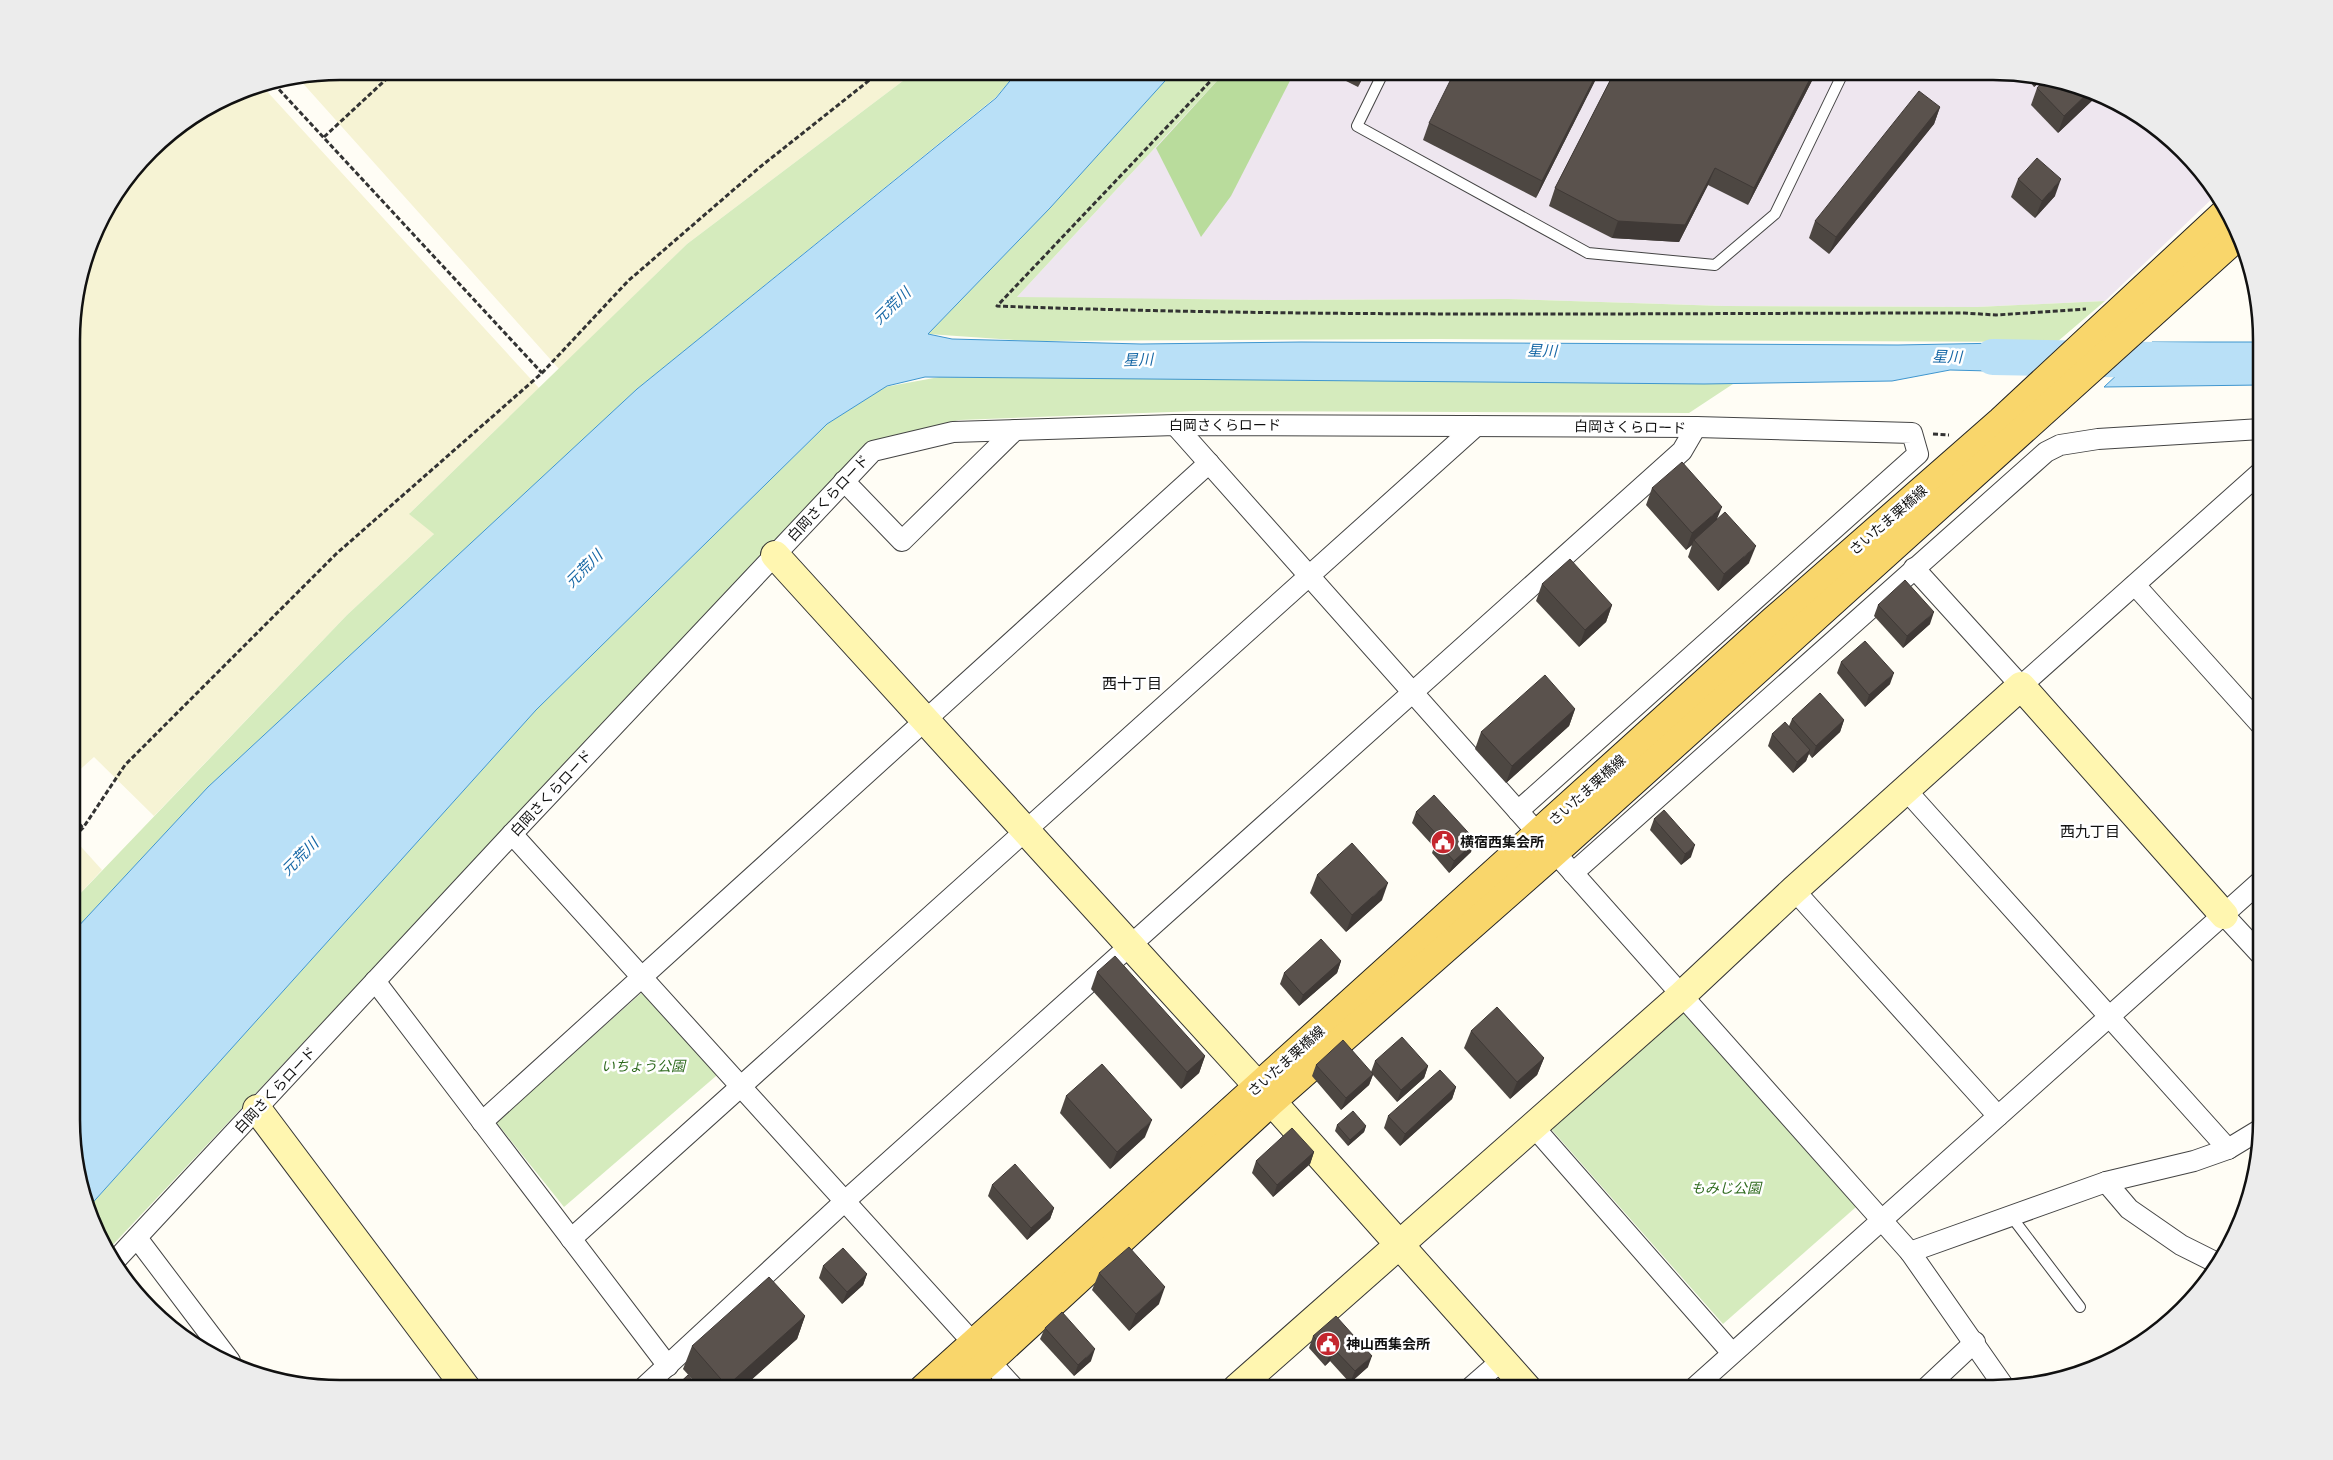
<svg xmlns="http://www.w3.org/2000/svg" width="2333" height="1460" font-family="'Crimson Pro','Noto Sans JP',serif">
<style>
.industrial{fill:#eee6ef}
.farmland{fill:#f6f3d4}
.green{fill:#d5ebbd}
.forest{fill:#b9dc9c}
.water{fill:#b9e0f7;stroke:#3f96cf}
.lines{fill:none;stroke-linecap:round;stroke-linejoin:round}
.river{stroke:#b9e0f7;stroke-width:36}
.lane-casing{stroke:#444;stroke-width:12}
.street-casing{stroke:#444;stroke-width:22}
.secondary-casing{stroke:#333;stroke-width:30}
.primary-casing{stroke:#222;stroke-width:30}
.path{stroke:#333;stroke-width:3;stroke-dasharray:5 2.5;stroke-linecap:butt}
.lane{stroke:#fff;stroke-width:10}
.street{stroke:#fff;stroke-width:20}
.secondary{stroke:#fff6b0;stroke-width:28}
.primary{stroke:#f9d66b;stroke-width:28}
.wall{fill:#4d4742}
.shaded-wall{fill:#3f3936}
.building{fill:#5a524d;stroke:#3f3936}
.labels{text-anchor:middle;stroke-width:5;stroke-linejoin:round;paint-order:stroke}
.street-label{font-size:14px;fill:#111;stroke:#fff}
.poi-label{font-size:14px;font-weight:bold;fill:#111;stroke:#fff;text-anchor:start}
.park-label{font-size:14px;font-style:italic;fill:#2f6b1f;stroke:#fff}
.water-label{font-size:15px;font-style:italic;fill:#1768a6;stroke:#fff}
.neighbourhood-label{font-size:15px;fill:#111;stroke:#fff}
.rim{fill:none;stroke:#111;stroke-width:2.5}
</style>
<rect width="100%" height="100%" fill="#fffdf5"/>
<polygon class="industrial" points="1226,71 1993,71 2063,80 2142,116 2183,150 2217,194 2105,301 1977,307 1724,306 1508,299 1280,300 1016,298"/>
<g class="farmland">
<polygon points="340,71 916,71 687,244 559,369 299,79"/>
<polygon points="263,87 539,388 410,513 435,533 347,615 154,816 94,757 74,775 74,305 99,221 163,138 237,92"/>
<polygon points="74,839 102,870 74,900"/>
</g>
<g class="green">
<polygon points="916,71 1018,71 996,97 637,389 208,787 74,931 74,900 347,615 434,534 409,514 687,244"/>
<polygon points="1174,71 1226,71 1017,297 1280,300 1508,299 1724,306 1977,307 2105,301 2057,342 1438,339 1029,341 928,334 1050,208"/>
<polygon points="950,375 1739,380 1689,413 1197,411 959,420 867,444 107,1251 87,1209 536,710 827,424 885,387"/>
<polygon points="647,988 723,1070 564,1207 496,1122"/>
<polygon points="1679,1005 1864,1200 1723,1324 1551,1129"/>
</g>
<polygon class="forest" points="1226,71 1295,71 1231,196 1201,237 1156,148"/>
<g class="water">
<polygon points="1018,71 1174,71 1050,208 928,334 952,339 1141,344 1301,342 1898,345 2057,342 2029,372 1950,370 1892,381 1704,384 925,377 887,386 827,424 536,710 87,1209 74,1155 74,931 208,787 637,389 996,98"/>
<polygon points="2152,342 2261,342 2261,385 2104,387"/>
</g>
<g class="lines">
<polyline class="river" points="1993,357 2261,362"/>
<g class="lane-casing">
<g id="lane">
<polyline points="1384,71 1357,126 1588,253 1715,265 1775,214 1844,71"/>
<polyline points="2011,1216 2080,1307"/>
</g>
</g>
<g class="street-casing">
<g id="street">
<polyline points="1175,425 1910,1252 2005,1388"/>
<polyline points="844,481 902,541 1015,430"/>
<polyline points="1914,568 2021,686 2261,472"/>
<polyline points="2135,585 2261,725"/>
<polyline points="1906,790 2228,1149"/>
<polyline points="512,834 1015,1389"/>
<polyline points="1573,873 2046,452 2060,445 2098,439 2261,429"/>
<polyline points="1794,890 1998,1116"/>
<polyline points="2224,915 2261,955"/>
<polyline points="375,981 668,1366"/>
<polyline points="482,1122 1209,463"/>
<polyline points="1533,1126 1732,1353"/>
<polyline points="2106,1182 2129,1209 2181,1245 2219,1264"/>
<polyline points="137,1238 230,1361"/>
<polyline points="571,1239 1476,426"/>
<polyline points="1910,1252 2106,1182 2194,1161 2228,1149 2261,1129"/>
<polyline points="113,1263 512,834 873,451 953,432 1175,425 1696,427 1912,433 1918,454 1518,811"/>
<polyline points="1470,1388 1502,1360"/>
<polyline points="1694,1388 2261,881"/>
<polyline points="1926,1388 1975,1342"/>
<polyline points="642,1389 845,1201 1682,451 1696,427"/>
</g>
</g>
<g class="secondary-casing">
<g id="secondary">
<polyline points="775,555 1258,1086 1527,1388"/>
<polyline points="257,1109 467,1389"/>
<polyline points="1237,1388 1682,995 1794,890 2021,686 2224,915"/>
</g>
</g>
<g class="primary-casing">
<g id="primary">
<polyline points="923,1389 1773,621 2001,421 2228,210"/>
<polyline points="959,1389 1271,1102 1555,852 2238,236"/>
</g>
</g>
<g class="path">
<path d="M1220 71 997 306C1319 318 1642 313 1964 313L1996 315 2086 309"/>
<polyline points="274,84 542,373"/>
<polyline points="324,137 395,71"/>
<polyline points="1933,434 1949,435"/>
<polyline points="74,818 83,828"/>
<polyline points="74,836 83,828 125,765 336,554 542,373 628,281 760,167 881,71"/>
</g>
<use href="#lane" class="lane"/>
<use href="#street" class="street"/>
<use href="#secondary" class="secondary"/>
<use href="#primary" class="primary"/>
</g>
<g class="wall">
<polygon points="1349,71 1366,71 1358,87 1346,81"/>
<polygon points="1600,71 1536,198 1423,140 1429,123"/>
<polygon points="1615,71 1817,71 1748,205 1708,185 1679,242 1612,238 1549,206 1555,188"/>
<polygon points="2025,75 2045,78 2034,87"/>
<polygon points="2037,88 2097,96 2058,133 2031,105"/>
<polygon points="1940,107 1934,124 1829,254 1809,238 1815,221"/>
<polygon points="2018,179 2055,196 2035,218 2011,197"/>
<polygon points="1652,488 1717,519 1749,563 1718,591 1688,557 1692,545 1686,550 1646,505"/>
<polygon points="1542,584 1612,605 1606,622 1579,647 1536,601"/>
<polygon points="1878,605 1930,624 1903,648 1874,616"/>
<polygon points="1841,662 1890,684 1865,707 1837,673"/>
<polygon points="1575,709 1569,726 1506,783 1475,749 1481,732"/>
<polygon points="1792,719 1844,720 1840,732 1812,758 1809,754 1806,761 1793,773 1768,746 1772,734 1789,726"/>
<polygon points="1416,812 1471,852 1449,873 1432,853 1434,847 1412,823"/>
<polygon points="1654,819 1691,857 1681,865 1650,830"/>
<polygon points="1317,875 1382,900 1346,932 1310,893"/>
<polygon points="1341,961 1337,973 1299,1006 1280,984 1284,973"/>
<polygon points="1097,972 1205,1056 1199,1073 1181,1089 1091,989"/>
<polygon points="1471,1031 1544,1058 1537,1075 1510,1099 1464,1048"/>
<polygon points="1375,1061 1428,1066 1424,1078 1397,1102 1373,1075 1369,1085 1341,1110 1312,1076 1316,1065 1371,1072"/>
<polygon points="1456,1087 1452,1099 1400,1146 1384,1128 1388,1116"/>
<polygon points="1066,1096 1145,1137 1110,1169 1060,1113"/>
<polygon points="1337,1125 1366,1126 1364,1132 1348,1146 1335,1131"/>
<polygon points="1314,1152 1310,1164 1273,1197 1252,1173 1256,1161"/>
<polygon points="992,1185 1054,1208 1050,1219 1027,1240 988,1196"/>
<polygon points="823,1266 867,1274 863,1285 842,1304 819,1278"/>
<polygon points="1099,1273 1159,1304 1129,1331 1092,1290"/>
<polygon points="805,1316 797,1339 741,1389 701,1389 683,1369 692,1346"/>
<polygon points="1045,1328 1091,1361 1074,1376 1040,1339"/>
<polygon points="1313,1336 1368,1367 1350,1383 1330,1361 1325,1366 1309,1348"/>
</g>
<g class="shaded-wall">
<polygon points="1364,71 1366,71 1358,87"/>
<polygon points="1598,71 1600,71 1536,198 1542,181"/>
<polygon points="1814,71 1817,71 1748,205 1754,188"/>
<polygon points="2038,77 2045,78 2034,87"/>
<polygon points="2089,92 2097,96 2058,133 2064,116"/>
<polygon points="1940,107 1934,124 1829,254 1836,237"/>
<polygon points="1715,168 1708,185 1679,242 1612,238 1618,221"/>
<polygon points="2061,179 2055,196 2035,218 2042,201"/>
<polygon points="1722,507 1715,524 1694,540 1692,545 1686,550 1692,533"/>
<polygon points="1756,546 1749,563 1718,591 1724,574"/>
<polygon points="1612,605 1606,622 1579,647 1585,630"/>
<polygon points="1934,612 1930,624 1903,648 1907,636"/>
<polygon points="1894,673 1890,684 1865,707 1869,695"/>
<polygon points="1575,709 1569,726 1506,783 1512,766"/>
<polygon points="1844,720 1840,732 1812,758 1816,746"/>
<polygon points="1810,750 1806,761 1793,773 1797,762"/>
<polygon points="1476,841 1471,852 1449,873 1454,861"/>
<polygon points="1695,845 1691,857 1681,865 1685,854"/>
<polygon points="1388,883 1382,900 1346,932 1352,915"/>
<polygon points="1341,961 1337,973 1299,1006 1303,995"/>
<polygon points="1205,1056 1199,1073 1181,1089 1187,1072"/>
<polygon points="1544,1058 1537,1075 1510,1099 1517,1082"/>
<polygon points="1428,1066 1424,1078 1397,1102 1401,1090"/>
<polygon points="1373,1074 1369,1085 1341,1110 1346,1098"/>
<polygon points="1456,1087 1452,1099 1400,1146 1405,1134"/>
<polygon points="1152,1120 1145,1137 1110,1169 1117,1152"/>
<polygon points="1366,1126 1364,1132 1348,1146 1350,1140"/>
<polygon points="1314,1152 1310,1164 1273,1197 1277,1185"/>
<polygon points="1054,1208 1050,1219 1027,1240 1031,1228"/>
<polygon points="867,1274 863,1285 842,1304 847,1292"/>
<polygon points="1165,1287 1159,1304 1129,1331 1136,1314"/>
<polygon points="805,1316 797,1339 741,1389 726,1389 727,1386"/>
<polygon points="1095,1349 1091,1361 1074,1376 1078,1365"/>
<polygon points="1334,1349 1330,1361 1325,1366 1330,1354"/>
<polygon points="1372,1356 1368,1367 1350,1383 1355,1371"/>
</g>
<g class="building">
<polygon points="1455,71 1598,71 1542,181 1429,123"/>
<polygon points="1615,71 1814,71 1754,188 1715,168 1685,225 1618,221 1555,188"/>
<polygon points="2046,78 2063,80 2089,92 2064,116 2037,88"/>
<polygon points="1919,91 1940,107 1836,237 1815,221"/>
<polygon points="2037,158 2061,179 2042,201 2018,179"/>
<polygon points="1682,462 1722,507 1692,533 1652,488"/>
<polygon points="1725,512 1756,546 1724,574 1694,540"/>
<polygon points="1570,559 1612,605 1585,630 1542,584"/>
<polygon points="1905,580 1934,612 1907,636 1878,605"/>
<polygon points="1865,641 1894,673 1869,695 1841,662"/>
<polygon points="1545,675 1575,709 1512,766 1481,732"/>
<polygon points="1820,693 1844,720 1816,746 1792,719"/>
<polygon points="1785,722 1810,750 1797,762 1772,734"/>
<polygon points="1434,795 1476,841 1454,861 1436,841 1440,838 1416,812"/>
<polygon points="1664,810 1695,845 1685,854 1654,819"/>
<polygon points="1352,843 1388,883 1352,915 1317,875"/>
<polygon points="1321,939 1341,961 1303,995 1284,973"/>
<polygon points="1115,956 1205,1056 1187,1072 1097,972"/>
<polygon points="1497,1007 1544,1058 1517,1082 1471,1031"/>
<polygon points="1402,1037 1428,1066 1401,1090 1375,1061"/>
<polygon points="1343,1040 1373,1074 1346,1098 1316,1065"/>
<polygon points="1102,1064 1152,1120 1117,1152 1066,1096"/>
<polygon points="1440,1070 1456,1087 1405,1134 1388,1116"/>
<polygon points="1353,1111 1366,1126 1350,1140 1337,1125"/>
<polygon points="1292,1128 1314,1152 1277,1185 1256,1161"/>
<polygon points="1015,1164 1054,1208 1031,1228 992,1185"/>
<polygon points="1129,1247 1165,1287 1136,1314 1099,1273"/>
<polygon points="843,1248 867,1274 847,1292 823,1266"/>
<polygon points="769,1277 805,1316 727,1386 692,1346"/>
<polygon points="1062,1312 1095,1349 1078,1365 1045,1328"/>
<polygon points="1336,1316 1372,1356 1355,1371 1334,1349 1330,1354 1313,1336"/>
<polygon points="688,1375 700,1389 673,1389"/>
</g>
<defs>
<g id="civic-disc" transform="scale(1.25)"><circle r="9.5" fill="#c4262e" stroke="#fff"/><path d="M-.6-6.5H3V-4.5H.6V-3L4-1V1h2V6H-6V1h2V-1L-.6-3ZM-1.2 2.5V6h2.4V2.5Z" fill="#fff"/></g>
</defs>
<g fill-rule="evenodd">
<use href="#civic-disc" x="1443" y="842"/>
<use href="#civic-disc" x="1328" y="1344"/>
</g>
<g class="labels">
<g class="street-label">
<text x="1225" y="430">白岡さくらロード</text>
<text transform="translate(1630 427) rotate(1)" y="5">白岡さくらロード</text>
<text transform="translate(828 498) rotate(-47)" y="5">白岡さくらロード</text>
<text transform="translate(1888 520) rotate(-41)" y="5">さいたま栗橋線</text>
<text transform="translate(1587 790) rotate(-42)" y="5">さいたま栗橋線</text>
<text transform="translate(551 793) rotate(-47)" y="5">白岡さくらロード</text>
<text transform="translate(1286 1061) rotate(-42)" y="5">さいたま栗橋線</text>
<text transform="translate(275 1090) rotate(-47)" y="5">白岡さくらロード</text>
</g>
<g class="poi-label">
<text x="1460" y="847">横宿西集会所</text>
<text x="1346" y="1349">神山西集会所</text>
</g>
<g class="park-label">
<text x="643" y="1071">いちょう公園</text>
<text x="1726" y="1193">もみじ公園</text>
</g>
<g class="water-label">
<text transform="translate(892 306) rotate(-44)" y="5">元荒川</text>
<text transform="translate(1542 351) rotate(1)" y="5">星川</text>
<text transform="translate(1947 357) rotate(1)" y="5">星川</text>
<text transform="translate(1138 360) rotate(-2)" y="5">星川</text>
<text transform="translate(584 569) rotate(-45)" y="5">元荒川</text>
<text transform="translate(300 857) rotate(-45)" y="5">元荒川</text>
</g>
<g class="neighbourhood-label">
<text x="1132" y="689">西十丁目</text>
<text x="2090" y="837">西九丁目</text>
</g>
</g>
<path d="M0 0H2333V1460H0ZM340 80H1993A260 260 0 0 1 2253 340V1120A260 260 0 0 1 1993 1380H340A260 260 0 0 1 80 1120V340A260 260 0 0 1 340 80Z" fill="#ececec" fill-rule="evenodd"/>
<path class="rim" d="M340 80H1993A260 260 0 0 1 2253 340V1120A260 260 0 0 1 1993 1380H340A260 260 0 0 1 80 1120V340A260 260 0 0 1 340 80Z"/>
</svg>
